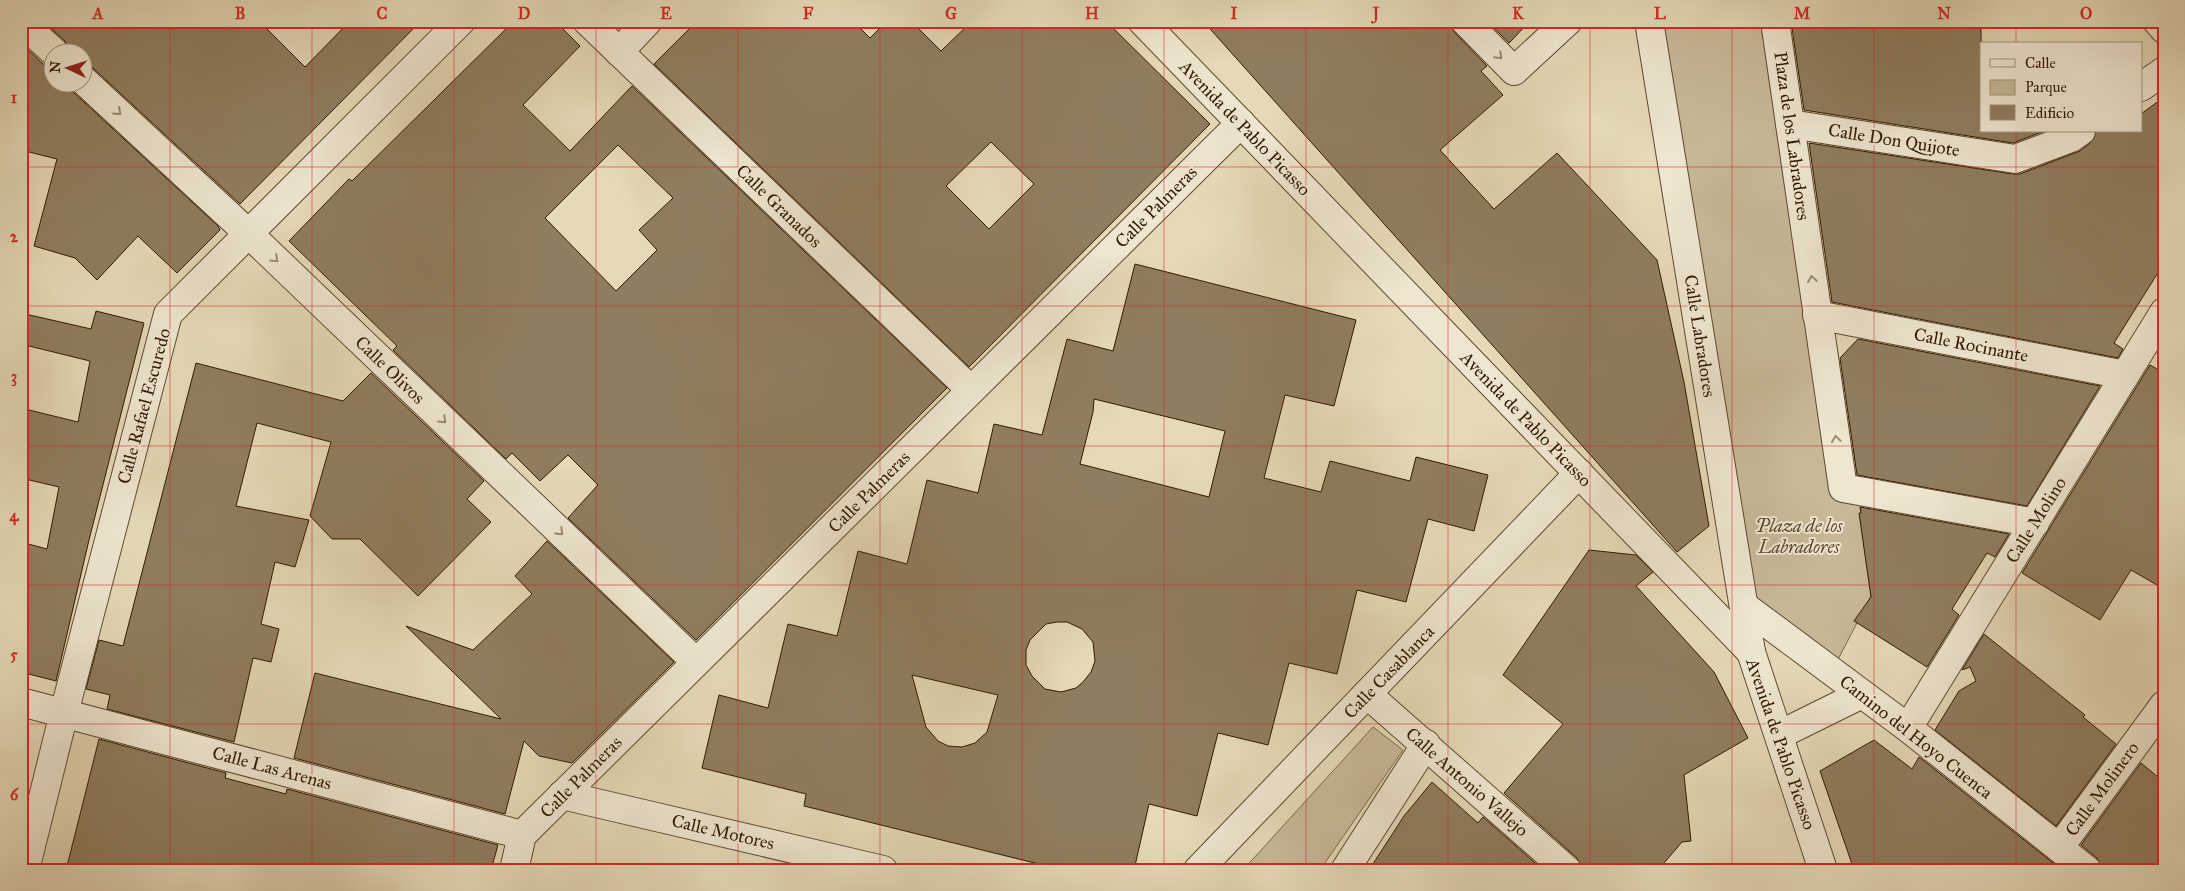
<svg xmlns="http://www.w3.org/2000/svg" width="2185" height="891" font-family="'IM FELL Great Primer',serif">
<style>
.green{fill:#c7b898;stroke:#7c684c}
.building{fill:#8f7d5f;stroke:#321900;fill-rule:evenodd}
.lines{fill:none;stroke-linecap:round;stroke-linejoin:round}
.pedestrian-casing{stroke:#5f492e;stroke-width:30}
.minor-casing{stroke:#5f492e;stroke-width:30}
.tertiary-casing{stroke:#5f492e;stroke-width:30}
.pedestrian{stroke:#eee6d0;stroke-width:28}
.minor{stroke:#eee6d0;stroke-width:28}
.tertiary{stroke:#eee6d0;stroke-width:28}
.oneway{stroke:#998a72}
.grid{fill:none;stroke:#d62828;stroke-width:1;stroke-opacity:0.55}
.labels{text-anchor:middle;stroke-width:4;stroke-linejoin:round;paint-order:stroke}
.street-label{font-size:18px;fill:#321900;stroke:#eee6d0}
.park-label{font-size:18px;font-style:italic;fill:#5f492e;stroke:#eee6d0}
.neatline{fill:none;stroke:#d62828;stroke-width:2}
.grid-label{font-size:16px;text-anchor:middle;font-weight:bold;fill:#d62828}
</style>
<rect width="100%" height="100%" fill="#e5d9b7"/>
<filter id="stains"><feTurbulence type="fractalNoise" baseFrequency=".004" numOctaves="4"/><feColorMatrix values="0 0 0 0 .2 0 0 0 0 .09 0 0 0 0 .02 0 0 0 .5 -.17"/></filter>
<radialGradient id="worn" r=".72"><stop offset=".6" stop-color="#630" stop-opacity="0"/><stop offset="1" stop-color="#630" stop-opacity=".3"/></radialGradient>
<g class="green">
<polygon points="1649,21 1775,21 1843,487 1860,491 1871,596 1832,671 1744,606"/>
<polygon points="1373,727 1403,750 1320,870 1243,870"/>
</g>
<g class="building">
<polygon points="43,21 259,21 305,67 350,21 421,21 240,204 93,68 82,64 82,52 69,52 65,41"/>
<path d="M514 21H555L580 46 523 105 570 151 632 86 947 388 696 640 568 518 598 485 568 455 540 481 512 453 506 459 393 350 397 346 289 241 349 179 352 181ZM618 145 673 198 639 230 657 250 616 291 545 218Z"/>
<path d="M697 21H853L870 38 887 21H911L941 51 972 21H1106L1210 124 969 367 654 64ZM991 142 1034 184 989 229 946 186Z"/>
<polygon points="1203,21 1450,21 1454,32 1487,66 1481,71 1503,95 1440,150 1494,209 1557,153 1657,260 1684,382 1709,526 1677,552"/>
<polygon points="1487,21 1530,21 1509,43"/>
<polygon points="1791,21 1981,21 1981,131 2044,131 2013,143 1804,110"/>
<polygon points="21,43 43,64 52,67 52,82 67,82 71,90 218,226 220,230 177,273 138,236 97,280 75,258 34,246 57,159 21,150"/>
<polygon points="2164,97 2164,263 2114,343 2123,349 2118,358 1832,302 1809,143 2013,174 2020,174 2080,151 2090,143 2096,131 2141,131 2141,114"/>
<path d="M1135 264 1356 320 1334 406 1285 395 1264 478 1321 492 1330 461 1410 481 1416 457 1488 475 1474 531 1428 519 1406 602 1357 590 1337 674 1289 663 1268 745 1218 733 1197 816 1149 804 1134 870H1063L804 806 806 794 702 768 719 695 768 708 788 624 837 636 858 551 907 564 927 480 978 493 994 424 1042 435 1067 339 1113 351ZM1094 399 1225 431 1209 497 1080 464 1093 412ZM1057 622H1067L1082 629 1093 642 1095 661 1091 672 1083 682 1076 688 1061 692 1045 689 1032 676 1026 665V650L1030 640 1046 624ZM912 675 998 695 987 732 975 743 962 747 948 746 938 741 926 727Z"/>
<polygon points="96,311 144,323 89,540 56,681 21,672 21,542 47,549 59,487 21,478 21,408 78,422 90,361 21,344 21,313 91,329"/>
<polygon points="1858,339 2100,386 2027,506 1857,475 1840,358"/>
<polygon points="196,363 343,401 371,373 484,481 467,499 491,522 418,596 360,539 332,539 310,516 331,442 257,423 236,506 309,520 295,567 275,562 261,624 279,629 271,662 253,658 234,742 107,709 110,695 86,689 99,640 123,646"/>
<polygon points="2150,365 2164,373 2164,589 2131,570 2100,620 2022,573"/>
<polygon points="1860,507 2009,534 1995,557 1987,553 1952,609 1959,615 1927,667 1854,621 1871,597 1859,513 1861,513"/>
<polygon points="547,541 674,662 572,763 539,756 524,741 505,814 294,758 315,673 501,719 406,626 473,650 532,594 515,576"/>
<polygon points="1589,550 1636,555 1653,572 1636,586 1714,672 1748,738 1684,775 1691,841 1682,842 1658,870 1582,870 1577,858 1504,793 1563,724 1503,675"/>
<polygon points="1984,634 2085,715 2083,717 2116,744 2056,826 1935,730 1959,691 1976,681 1970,667 1962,670"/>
<polygon points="99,739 226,773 225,778 286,794 287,789 498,845 491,870 66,870"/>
<polygon points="1874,740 1912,769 1919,757 2062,870 1854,870 1820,771"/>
<polygon points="2141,763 2164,782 2164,870 2102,870 2097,858 2081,845"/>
<polygon points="1432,782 1478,823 1483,817 1543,870 1369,870 1404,816"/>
</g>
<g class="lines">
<g class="pedestrian-casing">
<polyline id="pedestrian" points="1345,870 1426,744"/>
</g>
<g class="minor-casing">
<g id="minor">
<polyline points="587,21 971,390"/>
<polyline points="1142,21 1751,652"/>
<polyline points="1465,21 1514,71 1568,21"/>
<polyline points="1649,21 1751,652"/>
<polyline points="1775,21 1843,488 2035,523"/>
<polyline points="2157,21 2164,29"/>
<polyline points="21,22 54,52"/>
<polyline points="619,52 648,21"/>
<polyline points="82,79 249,234 696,662"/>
<polyline points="2141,87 2164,71"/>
<polyline points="1790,124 2015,159 2071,138 2081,131"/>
<polyline points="1817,315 2125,375"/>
<polyline points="1744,606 1908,728 2087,870"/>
<polyline points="1367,694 1567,870"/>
<polyline points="21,702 522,835"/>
<polyline points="1908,728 2164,312"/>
<polyline points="1779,735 1862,694"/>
<polyline points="562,795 883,870"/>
<polyline points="2059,848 2164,705"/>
<polyline points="25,870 64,713 168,314 461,21"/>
<polyline points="514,870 522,835 1241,123"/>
<polyline points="1198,870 1579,473"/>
</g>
</g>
<g class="tertiary-casing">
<polyline id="tertiary" points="1751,652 1823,870"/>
</g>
<use href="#pedestrian" class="pedestrian"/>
<use href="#minor" class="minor"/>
<use href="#tertiary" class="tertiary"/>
</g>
<defs><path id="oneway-chevron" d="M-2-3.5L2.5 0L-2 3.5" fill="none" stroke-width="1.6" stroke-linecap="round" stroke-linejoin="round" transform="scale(1.25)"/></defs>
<g class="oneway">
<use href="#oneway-chevron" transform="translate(1499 56) rotate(45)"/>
<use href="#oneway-chevron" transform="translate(118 112) rotate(43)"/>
<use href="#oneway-chevron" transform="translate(275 259) rotate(44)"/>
<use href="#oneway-chevron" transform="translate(1812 279) rotate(-98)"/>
<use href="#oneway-chevron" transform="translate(443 420) rotate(44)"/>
<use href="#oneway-chevron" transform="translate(1836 439) rotate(-98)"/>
<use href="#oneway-chevron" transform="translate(560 532) rotate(44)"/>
</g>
<path class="grid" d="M170 21V870M312 21V870M454 21V870M596 21V870M738 21V870M880 21V870M1022 21V870M1164 21V870M1306 21V870M1448 21V870M1590 21V870M1732 21V870M1874 21V870M2016 21V44M2016 131V870M21 167H2164M21 306H2164M21 446H2164M21 585H2164M21 724H2164"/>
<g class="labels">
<g class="street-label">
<text transform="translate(1245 128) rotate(46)" y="6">Avenida de Pablo Picasso</text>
<text transform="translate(1792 136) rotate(82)" y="6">Plaza de los Labradores</text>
<text transform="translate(1894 140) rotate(9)" y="6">Calle Don Quijote</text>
<text transform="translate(779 206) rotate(44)" y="6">Calle Granados</text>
<text transform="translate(1156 207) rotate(-45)" y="6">Calle Palmeras</text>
<text transform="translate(1700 336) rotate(81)" y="6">Calle Labradores</text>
<text transform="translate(1971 345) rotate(11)" y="6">Calle Rocinante</text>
<text transform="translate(390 370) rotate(44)" y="6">Calle Olivos</text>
<text transform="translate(144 406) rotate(-75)" y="6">Calle Rafael Escuredo</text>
<text transform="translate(1526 419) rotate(46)" y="6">Avenida de Pablo Picasso</text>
<text transform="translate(869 492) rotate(-45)" y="6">Calle Palmeras</text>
<text transform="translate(2036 520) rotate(-58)" y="6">Calle Molino</text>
<text transform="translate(1389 672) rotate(-46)" y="6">Calle Casablanca</text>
<text transform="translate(1916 737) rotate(38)" y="6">Camino del Hoyo Cuenca</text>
<text transform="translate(1781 744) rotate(71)" y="6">Avenida de Pablo Picasso</text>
<text transform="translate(272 768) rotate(15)" y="6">Calle Las Arenas</text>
<text transform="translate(581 777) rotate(-45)" y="6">Calle Palmeras</text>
<text transform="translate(1467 782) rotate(41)" y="6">Calle Antonio Vallejo</text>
<text transform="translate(2102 789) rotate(-54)" y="6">Calle Molinero</text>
<text transform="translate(723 832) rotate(13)" y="6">Calle Motores</text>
</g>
<g class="park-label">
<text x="1799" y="532">Plaza de los<tspan x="1799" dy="21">Labradores</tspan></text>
</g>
</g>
<rect width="2185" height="891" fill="none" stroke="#e5d9b7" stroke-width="55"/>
<rect x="1980" y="42" width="162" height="90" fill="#eee6d0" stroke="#a3947d"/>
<rect x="1990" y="59" width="25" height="8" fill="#eee6d0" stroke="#a3947d"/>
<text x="2025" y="68" font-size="15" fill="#321900">Calle</text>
<rect x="1990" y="80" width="25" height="15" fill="#c7b898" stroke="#a3947d"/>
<text x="2025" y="92" font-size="15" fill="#321900">Parque</text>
<rect x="1990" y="105" width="25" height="15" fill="#8f7d5f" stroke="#a3947d"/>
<text x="2025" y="118" font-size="15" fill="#321900">Edificio</text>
<g transform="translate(68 68) rotate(274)"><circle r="24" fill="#eee6d0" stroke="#a3947d"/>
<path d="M0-4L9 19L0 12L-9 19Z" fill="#8f2418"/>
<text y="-8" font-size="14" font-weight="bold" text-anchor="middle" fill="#321900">N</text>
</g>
<rect x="28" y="28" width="2130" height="836" class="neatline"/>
<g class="grid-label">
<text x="98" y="19">A</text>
<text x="240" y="19">B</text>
<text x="382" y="19">C</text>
<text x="524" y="19">D</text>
<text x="666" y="19">E</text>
<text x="808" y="19">F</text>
<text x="951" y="19">G</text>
<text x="1092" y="19">H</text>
<text x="1234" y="19">I</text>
<text x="1376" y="19">J</text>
<text x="1518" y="19">K</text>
<text x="1660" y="19">L</text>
<text x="1802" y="19">M</text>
<text x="1944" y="19">N</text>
<text x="2086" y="19">O</text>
<text x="14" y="103">1</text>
<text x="14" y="242">2</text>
<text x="14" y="382">3</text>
<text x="14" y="521">4</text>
<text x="14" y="660">5</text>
<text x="14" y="800">6</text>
</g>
<rect width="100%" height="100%" filter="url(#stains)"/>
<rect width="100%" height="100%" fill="url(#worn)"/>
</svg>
